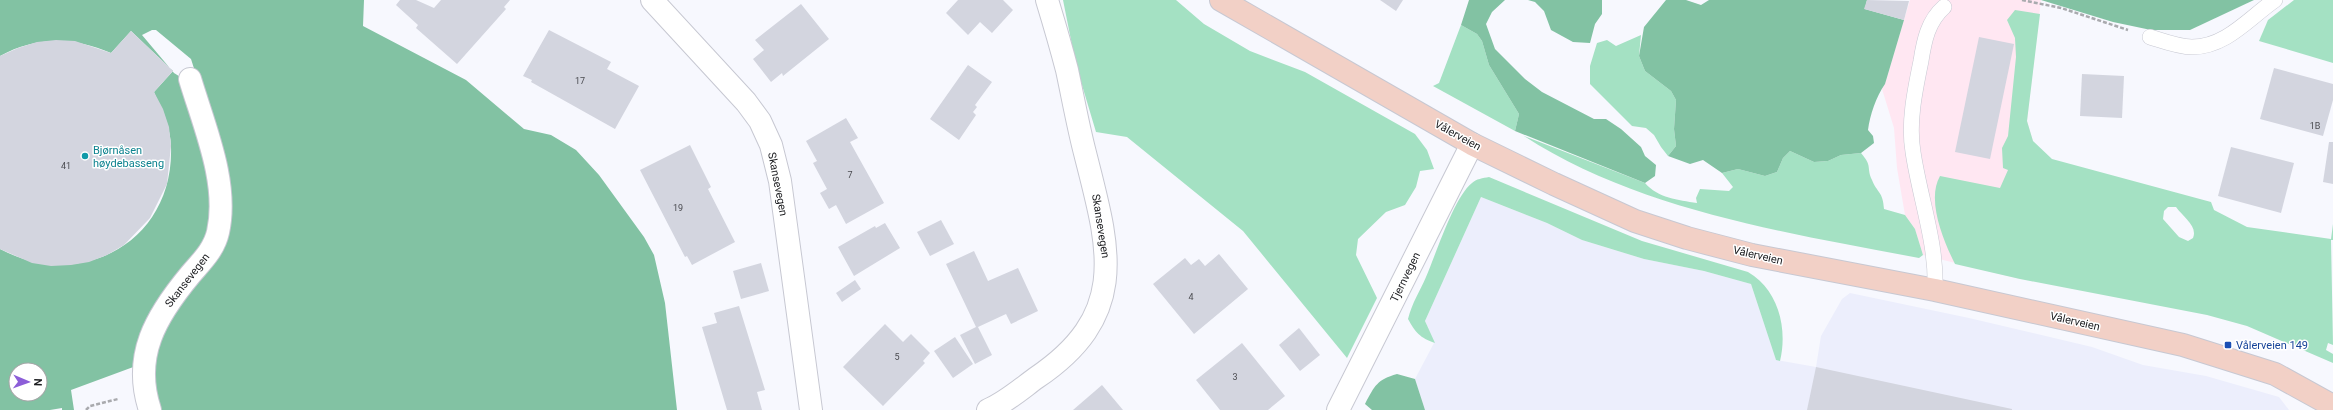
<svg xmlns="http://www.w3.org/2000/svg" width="2333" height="410" font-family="Roboto,sans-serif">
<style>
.built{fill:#eceefc}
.industrial{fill:#ffe7f2}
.green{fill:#a4e1c3;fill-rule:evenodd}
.forest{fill:#82c2a3;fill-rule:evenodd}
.building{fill:#d3d5df}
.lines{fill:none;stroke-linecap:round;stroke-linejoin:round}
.lane-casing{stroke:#c7c8d2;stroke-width:16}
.street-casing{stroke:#c7c8d2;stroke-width:24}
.secondary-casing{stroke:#c7c8d2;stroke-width:24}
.path{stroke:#a9aaae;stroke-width:2.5;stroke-dasharray:4 2;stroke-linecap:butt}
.lane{stroke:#fff;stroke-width:15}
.street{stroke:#fff;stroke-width:22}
.secondary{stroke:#f2d0c6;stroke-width:22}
.culture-dot{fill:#0f9aa8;stroke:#fff;stroke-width:1.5}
.transit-dot{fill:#1a4fb4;stroke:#fff;stroke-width:1.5}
.labels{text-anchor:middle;stroke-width:3;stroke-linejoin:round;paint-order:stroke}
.number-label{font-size:9px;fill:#4a4b50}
.street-label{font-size:11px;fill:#1c1d20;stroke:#fff}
.culture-label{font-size:11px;fill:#0d838f;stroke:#fff;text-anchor:start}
.transit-label{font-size:11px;fill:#164399;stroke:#fff;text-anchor:start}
</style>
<rect width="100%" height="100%" fill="#f7f8fe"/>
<polygon class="built" points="1481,197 1547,223 1582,240 1644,259 1704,271 1751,284 1776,360 1816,367 1821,336 1842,299 1850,293 1969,318 2092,347 2143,365 2206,376 2279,397 2289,410 1425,410 1415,379 1434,343 1425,321"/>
<polygon class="industrial" points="1910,0 2041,0 2027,121 2033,141 2020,279 1923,255 1915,229 1905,215 1897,168 1894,128 1882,89 1885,84"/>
<g class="green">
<polygon points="1063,0 1176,0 1204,24 1250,51 1305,72 1415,134 1427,150 1434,169 1420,171 1416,187 1405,205 1386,212 1358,239 1356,255 1377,298 1347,358 1243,231 1127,137 1096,132 1076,65"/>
<polygon points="2294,0 2333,0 2333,63 2259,41 2268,20"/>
<path d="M2015 10 2040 14 2027 121 2033 141 2052 159 2211 202 2214 210 2247 227 2331 239 2333 224V240H2331L2333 345 2328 343 2326 350 2333 354V363L2247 326 2207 315 2020 279 1955 264C1944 242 1926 200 1940 176L2000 188 2008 170 2003 168 2002 148 2008 136 2016 57 2015 38 2007 20ZM2168 207H2176C2183 217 2198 226 2193 238L2188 241 2179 237 2163 219 2164 211Z"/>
<polygon points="1461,25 1477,34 1482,41 1489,65 1519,114 1515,131 1433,86 1439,83"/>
<polygon points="1641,35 1639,56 1645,71 1671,91 1676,100 1674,129 1676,146 1668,156 1661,147 1654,135 1646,128 1632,126 1590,84 1590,66 1597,43 1607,40 1616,46"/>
<path d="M1524 136 1645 183C1658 198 1678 200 1697 203L1696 198 1700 189 1729 191 1733 187 1722 173 1738 169 1765 176 1777 172 1783 158 1790 151 1814 162 1828 161 1841 155 1861 153C1873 167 1866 167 1872 180 1877 193 1883 191 1884 209L1905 215 1915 229 1923 255 1919 258C1787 233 1638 210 1524 136Z"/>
<path d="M1489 177 1642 241 1748 272C1778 289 1788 328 1780 361L1776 360 1751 284 1704 271 1644 259 1582 240 1547 223 1481 197 1425 321 1435 343C1420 338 1415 332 1408 319 1412 303 1420 291 1426 277 1436 254 1454 197 1472 183 1476 179 1483 178 1489 177Z"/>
</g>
<g class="forest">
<path d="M0 0H364L363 26 466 80 524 129 551 135 576 150 599 175 644 237 654 255 665 303 677 410H158L150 385 160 328 218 251 199 84 191 59 156 30H152L142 35 174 73 182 78 204 147 213 226 136 366 71 390 74 410H62V408L50 410H0V249C81 292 174 242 171 147 171 127 161 110 154 92L173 71 131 31 111 53C73 37 36 36 0 56ZM16 370H40V394H16Z"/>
<polygon points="1469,0 1505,0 1492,12 1486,24 1495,49 1525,79 1542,92 1594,119 1606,119 1621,129 1641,147 1645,156 1656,165 1655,176 1645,183 1515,131 1519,114 1489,65 1482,41 1477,34 1461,25"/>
<polygon points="1528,0 1602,0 1602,14 1595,24 1590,43 1573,42 1551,30 1544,11 1535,2"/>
<path d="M1666 0H1686L1701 5 1709 0H1867L1865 9 1904 20 1885 84C1876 97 1870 115 1868 130L1873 136 1874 143 1861 153 1841 155 1828 161 1814 162 1790 151 1783 158 1777 172 1765 176 1738 169 1722 173 1703 160 1690 164 1668 156 1676 146 1674 129 1676 100 1671 91 1645 71 1639 56 1644 27Z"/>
<polygon points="2041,0 2254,0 2190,30 2151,30 2113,22"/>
<path d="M1397 374 1415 379 1425 410H1372L1365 404C1375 385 1377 380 1397 374Z"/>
</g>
<g class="building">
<polygon points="400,0 416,0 434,8 441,0 510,0 504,7 506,9 457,64 416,28 418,25 396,5"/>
<polygon points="958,0 1003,0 1013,10 992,33 980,22 968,35 946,13"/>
<polygon points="1380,0 1403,0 1396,11"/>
<polygon points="1867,0 1909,1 1904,20 1864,9"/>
<polygon points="801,4 829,39 783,76 782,73 771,82 753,59 764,50 755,40"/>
<polygon points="549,30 611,62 607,69 639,86 615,129 531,82 532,80 523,76"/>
<polygon points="131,31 173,71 154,92 163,109 169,127 171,146 167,184 150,218 124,245 107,255 89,262 71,265 51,266 32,263 0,249 0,56 18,48 37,42 56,40 75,41 111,53"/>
<polygon points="1979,37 2014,44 1990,159 1955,152"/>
<polygon points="968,65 992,82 975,105 977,107 973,112 976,115 959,140 930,119"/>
<polygon points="2274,68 2333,84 2333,100 2323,136 2260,119"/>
<polygon points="2082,74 2124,76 2122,118 2080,116"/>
<polygon points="846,118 858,138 850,142 884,203 846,224 836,205 829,209 820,193 827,189 813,163 817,161 806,141"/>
<polygon points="2329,142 2333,142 2333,184 2323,182"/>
<polygon points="690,145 711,187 708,189 735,242 692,265 687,256 685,257 640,170"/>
<polygon points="2231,147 2294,163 2281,213 2218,196"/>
<polygon points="941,220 954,244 930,256 917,232"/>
<polygon points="885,223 900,248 854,276 838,247 875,226 876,228"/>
<polygon points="974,251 988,281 1018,268 1038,311 1011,324 1006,314 978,327 992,355 975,364 960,335 976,327 946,264"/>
<polygon points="1219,254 1248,289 1194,334 1153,284 1185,258 1191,265 1199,259 1205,266"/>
<polygon points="761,263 769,291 741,299 733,271"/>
<polygon points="855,280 861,289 842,302 836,293"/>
<polygon points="739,306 765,390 757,392 762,410 727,410 702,327 717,323 714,313"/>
<polygon points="885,324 903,342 911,334 930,353 923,361 925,363 883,406 843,367"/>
<polygon points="1299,328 1320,355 1300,371 1279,345"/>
<polygon points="955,337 973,364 953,378 934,351"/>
<polygon points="1242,343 1285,396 1268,410 1220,410 1196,380"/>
<polygon points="1816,367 2012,409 2012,410 1807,410"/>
<polygon points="1102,385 1123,410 1073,410"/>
</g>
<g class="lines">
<g class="lane-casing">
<g id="lane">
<path d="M2150 37C2163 41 2178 47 2192 47 2226 47 2249 18 2275 0"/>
<path d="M1935 290C1937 243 1920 199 1913 152 1908 123 1915 90 1921 61 1924 41 1928 21 1944 7"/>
</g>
</g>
<g class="street-casing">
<g id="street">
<polyline points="652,0 746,102 760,121 771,145 780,181 811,410"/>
<path d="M150 410C132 356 156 316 190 275 201 262 214 250 218 232 229 183 204 126 190 79"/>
<path d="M988 410C1005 403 1021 389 1036 378 1131 314 1109 248 1085 153 1078 126 1073 98 1067 70 1061 47 1054 23 1047 0"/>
<polyline points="1338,410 1472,144"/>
</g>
</g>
<g class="secondary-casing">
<polyline id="secondary" points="1221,0 1472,144 1554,184 1635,221 1687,238 1752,255 1935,290 2183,345 2275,374 2333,406"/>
</g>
<g class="path">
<polyline points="2022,0 2061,8 2128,30"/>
<polyline points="86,410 90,406 118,399"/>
</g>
<use href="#lane" class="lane"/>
<use href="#street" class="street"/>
<use href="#secondary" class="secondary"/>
</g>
<circle class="culture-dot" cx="85" cy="156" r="4"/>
<rect class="transit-dot" x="2224" y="341" width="8" height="8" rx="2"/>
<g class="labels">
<g class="number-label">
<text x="580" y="84">17</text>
<text x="2315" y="129">1B</text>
<text x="66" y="169">41</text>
<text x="850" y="178">7</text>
<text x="678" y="211">19</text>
<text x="1191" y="300">4</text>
<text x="897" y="360">5</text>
<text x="1235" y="380">3</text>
</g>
<g class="street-label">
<text transform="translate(1458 135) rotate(29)" y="4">Vålerveien</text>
<text transform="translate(778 184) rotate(79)" y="4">Skansevegen</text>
<text transform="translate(1101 226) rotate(81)" y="4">Skansevegen</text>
<text transform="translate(1758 255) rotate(13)" y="4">Vålerveien</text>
<text transform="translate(1405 277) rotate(-64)" y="4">Tjernvegen</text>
<text transform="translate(187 280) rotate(-52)" y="4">Skansevegen</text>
<text transform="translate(2075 321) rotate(13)" y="4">Vålerveien</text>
</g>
<g class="culture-label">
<text x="93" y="154">Bjørnåsen<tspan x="93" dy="13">høydebasseng</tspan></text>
</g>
<g class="transit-label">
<text x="2236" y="349">Vålerveien 149</text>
</g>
</g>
<g transform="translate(28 382) rotate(92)"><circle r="19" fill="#ffffff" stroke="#a4a5a6"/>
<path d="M0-3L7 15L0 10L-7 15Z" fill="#8c5ed8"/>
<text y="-6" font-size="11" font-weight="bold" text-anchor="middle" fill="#1c1d20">N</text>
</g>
</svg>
